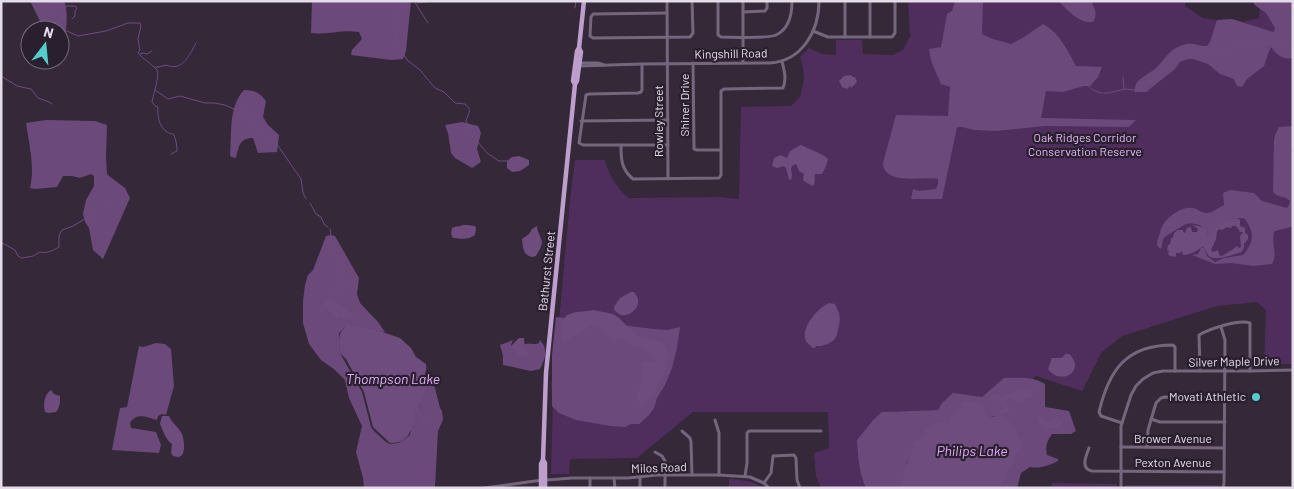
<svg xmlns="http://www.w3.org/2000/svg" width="1294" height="489" font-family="Barlow,sans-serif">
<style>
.green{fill:#4f2e5d}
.forest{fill:#6b497b}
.water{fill:#6e4c7e;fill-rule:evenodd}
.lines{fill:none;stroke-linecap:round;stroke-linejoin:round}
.stream{stroke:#6e4c7e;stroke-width:1}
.minor{stroke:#76667d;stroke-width:3}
.major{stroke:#bd9ecd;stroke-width:4.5}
.poi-dot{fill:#53cdcb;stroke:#2a1f2f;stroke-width:2}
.labels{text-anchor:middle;stroke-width:4.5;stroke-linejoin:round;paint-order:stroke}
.street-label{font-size:12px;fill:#e4dce8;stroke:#2a1f2f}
.park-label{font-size:12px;fill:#e2b9f7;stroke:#2a1f2f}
.poi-label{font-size:12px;fill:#e4dce8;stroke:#2a1f2f;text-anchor:end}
.water-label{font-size:14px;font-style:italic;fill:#e1adfa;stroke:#2a1f2f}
</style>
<rect width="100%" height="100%" fill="#342839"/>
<g class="green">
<path d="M908 1H1185V6L1203 18 1217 20 1232 19 1242 22 1259 18 1260 9 1252 1H1293V364H1264L1266 310 1257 302 1217 306 1122 336 1101 353 1082 391 1036 376 1032 379H1024L996 386 982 397 963 395 938 410 882 412 873 488H821L816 476 814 453 829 448 828 412H693L637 458 570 459 569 474H551L553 396C549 386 553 376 555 366L570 200 575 160H605C607 172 619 191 629 198L720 197 739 199 741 107 791 106 800 97 804 80 803 67 800 57 809 48 822 54 836 55V40H862L863 54 893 55 903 50 910 37Z"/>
<path d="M729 479C741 480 752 480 763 488H729Z"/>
<polygon points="1052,483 1117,484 1117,488 1051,488"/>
<polygon points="1125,485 1220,485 1219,488 1125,488"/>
</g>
<g class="forest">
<path d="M30 1H64C70 15 65 38 62 53L60 55V30H43L42 25Z"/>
<path d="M312 1H411L406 51 403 59 391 60 351 55 352 50 362 39 359 32C343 29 327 35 311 33Z"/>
<path d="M955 1H983L982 34 990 38 1011 44 1024 37 1043 24C1059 32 1068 51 1076 66L1102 67 1098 77 1090 86H1084L1063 92 1046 91 1041 118 1136 120 1129 127 1044 126 996 131 974 130 962 127H957L942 199H911L913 189 919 191 936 189 938 184V179C924 176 884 186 883 163L896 115 948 116 950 87 941 84C936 72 930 62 929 49L941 47 947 14 952 11Z"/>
<path d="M1058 1H1091C1095 9 1098 14 1093 22 1079 24 1068 10 1058 1Z"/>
<path d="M1252 1H1293V58C1282 60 1277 55 1271 47L1268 54 1264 66 1247 79 1242 87 1237 86 1234 79 1220 74 1208 64 1193 59H1188L1180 62 1175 69 1146 92H1134C1135 90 1135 86 1136 84 1140 77 1151 73 1157 67 1165 59 1169 50 1180 46 1192 41 1196 46 1207 46L1210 42 1217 20 1232 19 1270 31 1274 32 1275 28 1266 13 1256 6Z"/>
<path d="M244 90C256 91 259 92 266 101L263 117 268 125 279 135 277 152 258 153 253 138C239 138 239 147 236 158L231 157 230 155C232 134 228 107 244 90Z"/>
<path d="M46 120 95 121 107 125 106 156 107 174 109 176 125 188 130 198 103 259 93 250 89 228 85 222 83 214 86 200 94 186V176L91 174 80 178 72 176H63L57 187 35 189 30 188C35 167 29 144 26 123Z"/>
<polygon points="462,122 478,126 481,133 477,149 481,162 472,168 455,158 451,153 448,133 445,125"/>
<path d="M1293 126V145L1291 151 1293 152V226C1287 229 1277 229 1274 232 1271 244 1278 254 1272 264L1253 266 1231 263 1215 264 1192 255 1198 254 1201 248H1204L1207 256 1215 262 1224 258 1243 255C1254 242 1255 234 1245 219 1228 215 1221 225 1211 237H1208L1200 225 1190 223 1184 225 1166 236 1163 239 1161 249C1155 245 1157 242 1159 236 1160 233 1161 228 1163 225 1167 217 1182 206 1192 208 1197 208 1201 213 1206 213 1212 213 1218 208 1224 205L1223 193 1230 190 1254 193 1262 201 1287 208 1289 205 1290 201C1286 196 1278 198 1273 192L1274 140 1275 135 1279 127Z"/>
<polygon points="330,235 335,236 359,278 357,294 360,303 378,322 385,332 352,327 344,328 339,333 340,353 362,392 371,427 375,432 386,442 390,444 398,443 404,440 410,435 411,429 411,423 414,412 419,407 420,397 427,386 428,381 426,379 430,379 435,388 440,408 442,411 443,420 438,431 435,487 364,488 363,478 356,452 362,426 349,398 345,380 335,370 321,360 309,344 303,323 303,301 305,285 308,275 313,270 326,236"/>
<polygon points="556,317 654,329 667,330 680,327 677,348 672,368 665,385 657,398 654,408 649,415 639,424 631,424 625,427 610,426 576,420 559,413 552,406 552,355"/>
<path d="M513 340 511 345 512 346 524 345 525 344C530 343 535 345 539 343L540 340C549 350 545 359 540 369L531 371 503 365V356L500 345Z"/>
<path d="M156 343 165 344 171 349 174 386 166 415 162 414 158 416 157 420C146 417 137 412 130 423L131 428 156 432 161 445 159 453 112 450 120 408 127 407 139 346 143 347Z"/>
<path d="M1004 378C1017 378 1033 376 1045 384V407L1069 411 1076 431 1071 434H1052C1047 441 1045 446 1047 455L1058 459V461C1050 465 1040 469 1030 467L1021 473 1017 488H999L1011 425 1003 419 993 416 989 419H952L916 449 906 464V479L903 488H866C859 472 858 457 857 440L874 419 882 412 938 410 942 403 953 393 982 397Z"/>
</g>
<g class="water">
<polygon points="851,75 853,77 855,77 857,82 851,88 850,86 847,89 842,87 839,81 844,76"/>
<path d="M801 145 823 155 828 159 826 166 822 174H815C814 178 816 182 813 186L807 183 803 180 804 174 799 171 796 164 792 166 791 169 792 175 791 180 789 179 786 168 784 166 777 168 772 166 774 158 780 155 787 158 790 151Z"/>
<polygon points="519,156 529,160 529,165 520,171 512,172 507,168 507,161 512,157"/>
<path d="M1237 218 1240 220V226L1245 228V233L1248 235V239L1244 244V247L1242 252C1234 254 1214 263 1208 255 1206 252 1205 249 1203 247 1197 250 1191 255 1183 255L1182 251 1180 253H1176V257L1170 256 1168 254 1169 251 1167 250 1168 245 1170 244 1171 238H1173L1174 233 1178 230H1183V232L1185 233 1187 228 1191 227 1192 232H1197L1198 229 1194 226 1189 225 1199 226 1206 230 1207 236 1209 237C1218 227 1223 219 1237 218ZM1232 226C1237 225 1238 229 1240 232H1243L1240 236 1241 247 1239 248 1237 246 1232 250 1222 256 1219 255 1218 250 1213 252 1211 250 1216 239 1217 231 1219 229 1222 230 1227 227 1231 228Z"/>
<path d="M463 225H468L475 226 476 228 475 235C467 241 461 238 453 238L451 234 452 228C455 226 459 227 463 225Z"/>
<path d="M537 226C537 232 542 238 542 243 541 248 538 252 536 256L532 257C523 255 523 248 522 239L529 234 532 229Z"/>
<path d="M631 292H634C636 295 638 297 638 300 640 308 629 317 621 315 618 314 617 312 614 310V307L620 298Z"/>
<path d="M330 298 335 300 337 304 347 308 354 316 353 318 344 317V320L348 325 377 330 400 338 411 348 416 357 426 364C427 368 425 372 425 376 426 380 429 382 427 387 424 395 418 402 419 410 420 414 424 417 426 420L423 421C422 417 418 411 415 411 415 418 411 434 406 438 402 442 395 443 390 443L373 427 364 392 346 359 340 353C340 344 336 333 346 327L345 323 341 316 337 318 333 316 327 308H323L320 311 319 310 324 301Z"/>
<path d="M829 303 835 304 839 313 840 320 837 335 834 340 828 344 821 346H816L815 348H813C810 345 806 343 805 338 802 326 819 307 829 303Z"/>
<path d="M593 310 613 314 619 318 636 335 660 341C679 350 659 386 650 398 648 401 644 403 641 405L636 399C640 386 647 379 641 365L644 361 655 363 657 360C654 356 646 349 641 348 633 345 640 349 632 345 627 342 625 338 618 337L615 342H613L607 333 596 326H589L578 335 573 336 566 341H561C561 337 562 333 562 329 561 309 579 313 593 310Z"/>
<polygon points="519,338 524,338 525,350 528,352 527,356 520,357 511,346"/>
<path d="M1066 354H1069C1087 370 1061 387 1048 369L1052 358H1061Z"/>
<polygon points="1021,389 1034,390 1035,391 1032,393 1033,397 1019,402 1013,399 1009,398 1006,403 1010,412 996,414 995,413 1002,410 1003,405 1000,401 996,401 991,398 991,395 998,395 1000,397 1007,393 1011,394"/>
<path d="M51 390 54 394 60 396C60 403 60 407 56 412L49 413 45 412C43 404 44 395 51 390Z"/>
<path d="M966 402 976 403 983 405 987 416 989 418 991 417 1006 415 1007 416 1003 417V419L1009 421 1016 429 1017 433 1022 441V449L1015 457 1014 463 1008 470 1000 488H903C903 482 903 476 904 472 905 464 912 456 912 448L914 447 912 443 922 438 925 434 924 431 937 423 948 422 951 417 949 416 955 415 956 412 962 407 961 404Z"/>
<path d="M1040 414 1047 422 1055 417H1058L1063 421 1062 427C1048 430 1042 431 1036 417Z"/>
<path d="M162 416H169C172 423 178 427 181 432 184 437 186 453 181 456 178 458 175 456 173 456L171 453 172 444C166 440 163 431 160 424Z"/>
</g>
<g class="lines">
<g class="stream">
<path d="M33 1 53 18 58 27 78 36 106 31 128 23H140L141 26 138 39 140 50 138 53C143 59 153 65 157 70 160 76 153 95 152 102L155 106 158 107C157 115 159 127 167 132 169 134 172 133 174 135 176 139 177 147 177 151L171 154"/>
<path d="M399 1 397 14 398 30 395 39 407 60 420 70 435 88 444 92 455 103 465 104C473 111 468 113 466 121L472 135 487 153 499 161H507"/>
<polyline points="414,1 428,23"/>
<polyline points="1279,1 1293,17"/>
<polyline points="417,3 434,1"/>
<polyline points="575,8 576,1"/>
<polyline points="50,15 54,12 55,4 58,4 64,6 75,6 77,8 75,11 75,16 72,19"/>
<polyline points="140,54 143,53 147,54 152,51"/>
<path d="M1171 57C1176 56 1180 53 1186 53L1188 49 1204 51 1216 48 1223 50 1246 45 1266 44 1276 40 1289 41 1293 39"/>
<path d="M155 67H159L166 65C182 72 189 56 196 43"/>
<polyline points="1,76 17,86 31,89 38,98 49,102 52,104"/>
<polyline points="1123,77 1124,89"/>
<path d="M1086 84C1091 89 1095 92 1102 93"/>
<path d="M155 90 168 99 180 96 205 103H214L225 105 234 109H247C248 117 250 129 258 133 259 134 267 135 268 135L267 141 268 142H273L276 143 301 179 303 193 306 199"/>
<polyline points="1104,93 1108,93 1125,89 1133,90 1143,86 1145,83 1154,80 1159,75 1171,59"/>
<polyline points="310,203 316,214 321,217 324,224 328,227"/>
<polyline points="106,210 108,198"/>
<path d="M1 243C6 244 10 248 15 250L18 256 22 258 33 256 40 252C46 254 54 250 59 247V236L62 230 73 226 88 217 96 215"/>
<path d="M330 298 331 295C344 290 346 286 343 273 341 262 343 262 335 254 334 244 331 239 330 229"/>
</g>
<g class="minor">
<polyline points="667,1 668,179"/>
<path d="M718 1V35L721 37C733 37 767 39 776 35 789 29 792 13 792 1"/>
<polyline points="743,1 743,63"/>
<polyline points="845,1 845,37"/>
<polyline points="870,1 870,37"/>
<polyline points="743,12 765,11 767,8 767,1"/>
<polyline points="667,13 593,14 591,17 590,36 593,38 690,37 693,33 692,1"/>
<polyline points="813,31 828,37 892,37 895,33 895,1"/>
<polyline points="578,63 598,63 604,65"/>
<polyline points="693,63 694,146 694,149 697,150 721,150"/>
<polyline points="642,64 642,90 641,92 638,93 589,94 586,95 579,143 583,145 668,145"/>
<path d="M578 66 642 64 770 63C802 61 819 31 819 1"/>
<polyline points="581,121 668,120"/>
<path d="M621 145C621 159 621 169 633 179L719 178 721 175V91L724 89 783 88C787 79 784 70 782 61"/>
<polyline points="1221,327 1225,340 1224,483 1223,488"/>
<path d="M1200 371 1199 335C1209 329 1239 319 1250 323V371"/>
<polyline points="1151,419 1160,422 1225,422"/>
<polyline points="715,420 719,433 719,475"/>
<path d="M1122 423 1101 416 1099 412C1109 370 1126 345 1173 345L1175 347V371"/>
<polyline points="682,431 690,438 691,442 692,475"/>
<polyline points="1121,447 1224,448"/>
<polyline points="1147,447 1148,430 1156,403 1161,398 1165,397 1225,398"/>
<path d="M1089 448C1086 456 1080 469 1092 471L1224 472"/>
<polyline points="655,452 662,456 665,461 665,488"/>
<polyline points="745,476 747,463 747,433 749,431 821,431"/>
<polyline points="640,477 640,488"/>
<polyline points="590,478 590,488"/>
<polyline points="614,478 615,488"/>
<polyline points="764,483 771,473 773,456 794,455 796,458 797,480 800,488"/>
<polyline points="484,488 535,481 572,478 628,478 657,475 719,475 750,477 764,483 769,488"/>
<polyline points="1121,488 1121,426 1131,395 1136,386 1143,379 1153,373 1163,371 1250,371 1293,370"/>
</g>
<g class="major">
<polyline points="575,84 573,81 577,51 579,48 584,1"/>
<polyline points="543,460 545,463 545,488"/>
<polyline points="541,488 541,464 543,460 546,373 575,84 577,81 581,52 579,48"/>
</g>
</g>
<circle class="poi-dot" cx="1256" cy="397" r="5"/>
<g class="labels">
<g class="street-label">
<text transform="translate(731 54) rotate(-1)" y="4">Kingshill Road</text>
<text transform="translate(685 105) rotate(-90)" y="4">Shiner Drive</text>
<text transform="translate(659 121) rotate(-90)" y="4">Rowley Street</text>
<text transform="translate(547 271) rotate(-84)" y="4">Bathurst Street</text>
<text transform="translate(1234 362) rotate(-1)" y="4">Silver Maple Drive</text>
<text x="1173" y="443">Brower Avenue</text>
<text x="1173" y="467">Pexton Avenue</text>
<text transform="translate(659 468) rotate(-2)" y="4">Milos Road</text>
</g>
<g class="park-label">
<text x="1085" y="142">Oak Ridges Corridor<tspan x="1085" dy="14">Conservation Reserve</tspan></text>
</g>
<g class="poi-label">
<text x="1246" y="401">Movati Athletic</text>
</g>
<g class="water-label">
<text x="393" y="384">Thompson Lake</text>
<text x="972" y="456">Philips Lake</text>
</g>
</g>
<rect width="1294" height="489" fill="none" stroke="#e4dce8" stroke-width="5"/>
<g transform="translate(45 45) rotate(16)"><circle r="24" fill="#2a1f2f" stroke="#746b79"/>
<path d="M0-4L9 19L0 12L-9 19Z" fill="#53cdcb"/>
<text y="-8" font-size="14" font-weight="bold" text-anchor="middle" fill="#e4dce8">N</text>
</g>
</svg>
